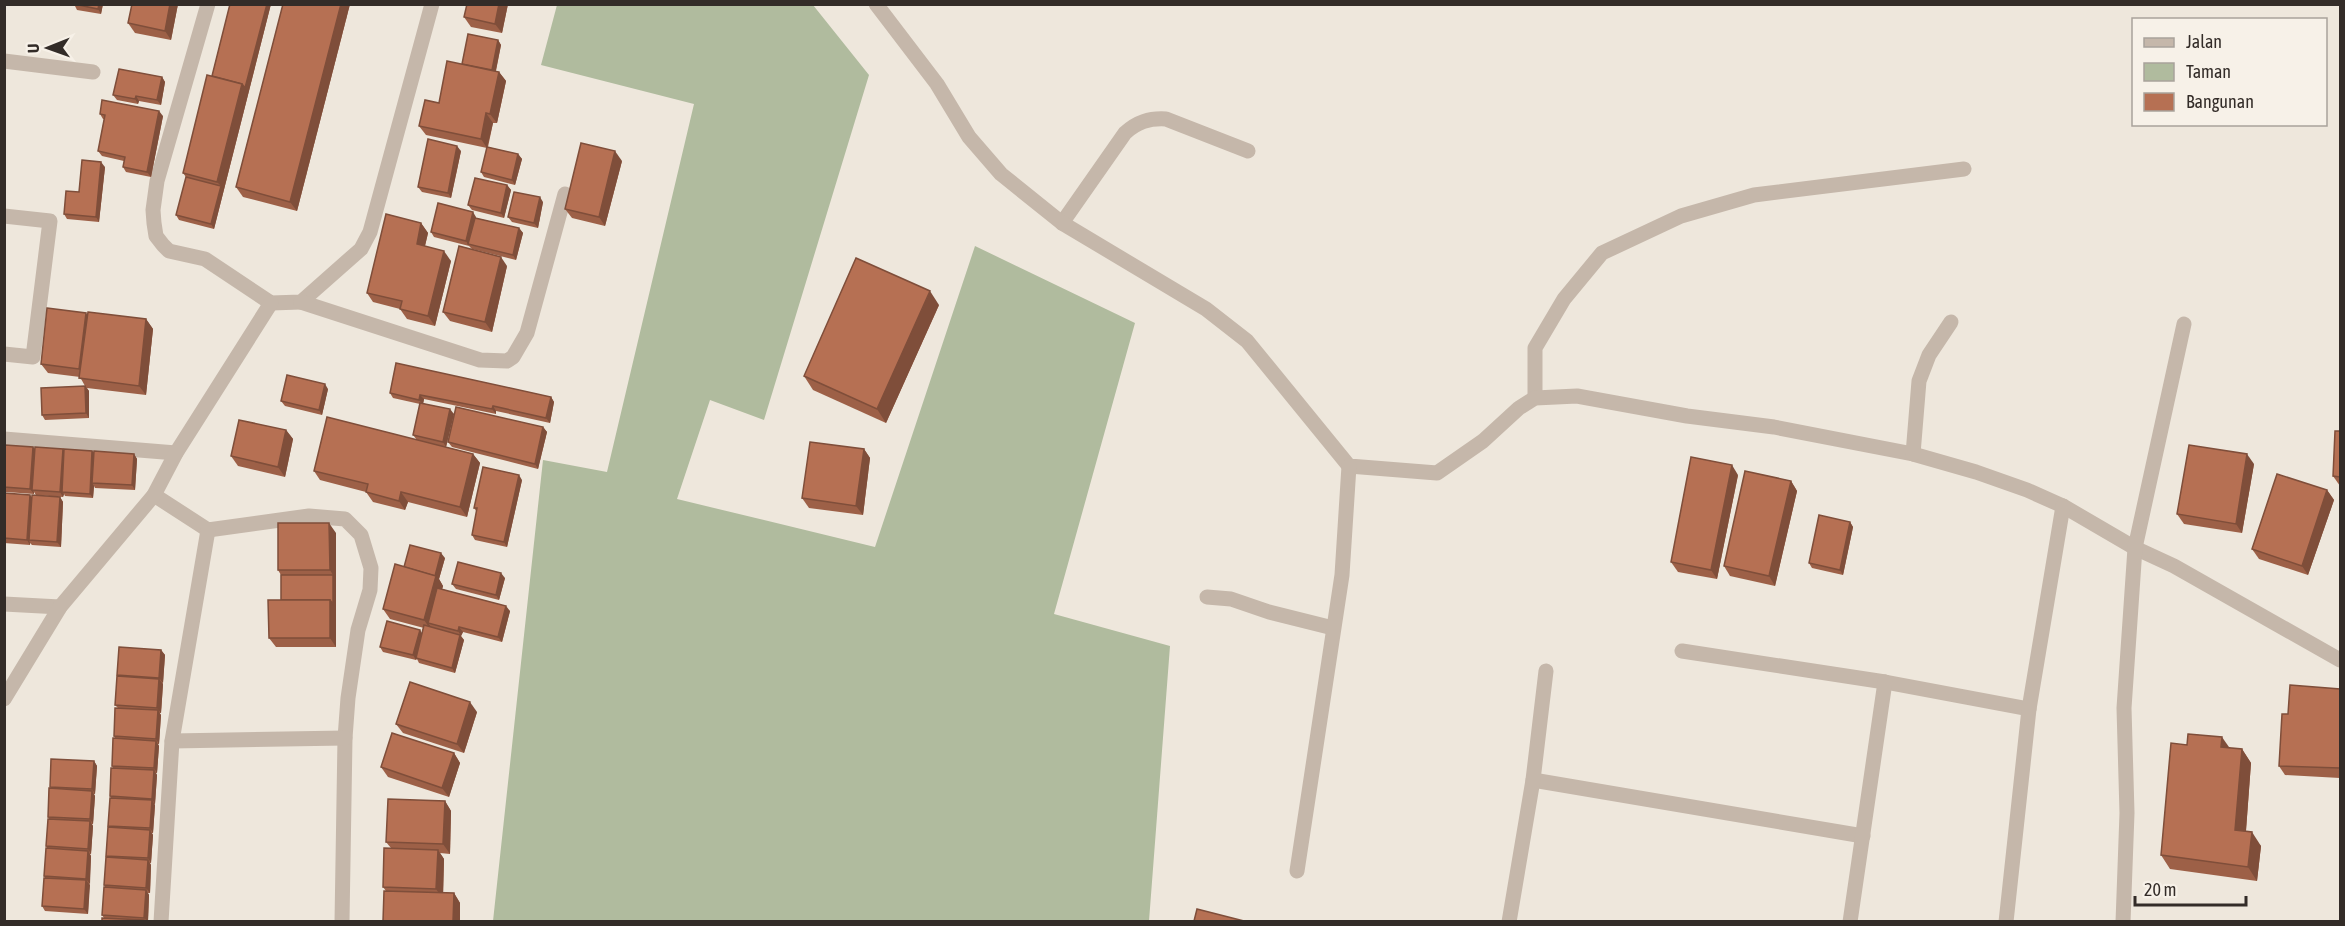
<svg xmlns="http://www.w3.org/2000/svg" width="2345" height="926" font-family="'Asap Condensed',sans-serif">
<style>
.green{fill:#b0bb9e}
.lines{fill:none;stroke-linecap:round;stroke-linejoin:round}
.service{stroke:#c5b7aa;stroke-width:15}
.minor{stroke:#c5b7aa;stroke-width:15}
.wall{fill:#9d6047}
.shaded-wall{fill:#7f4e3a}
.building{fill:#b67053;stroke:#7f4e3a;stroke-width:1.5}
</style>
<rect width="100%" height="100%" fill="#eee7dc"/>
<polygon class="green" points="557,5 813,5 869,75 764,420 710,400 677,499 875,547 975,246 1135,323 1054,614 1170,646 1149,921 493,921 543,460 607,472 694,104 541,65"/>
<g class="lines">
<g class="service">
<path d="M1062 223 1125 133C1137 122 1149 118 1166 119L1248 151"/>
<polyline points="1535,398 1535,348 1564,299 1602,253 1681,216 1754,195 1964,169"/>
</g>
<g class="minor">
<polyline points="208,4 157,181 153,210 154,223 156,236 163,245 169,251 205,259 271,303 301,302 361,249 370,232 432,4"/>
<polyline points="876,4 937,84 969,137 1001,174 1062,223 1206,309 1247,341 1349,466 1437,473 1483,441 1519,408 1535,398 1577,396 1687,416 1774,427 1913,454 1976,472 2027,490 2063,506 2135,548 2174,566 2340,660"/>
<polyline points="4,61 93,72"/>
<polyline points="4,216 50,221 33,357 4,354"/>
<polyline points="301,302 480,360 507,361 513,357 527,333 565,194"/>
<polyline points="4,439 176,453"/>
<polyline points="1913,454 1919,381 1929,355 1951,322"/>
<polyline points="154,495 208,530 309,516 345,519 361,535 371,568 370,590 358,630 348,698 345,738 342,922"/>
<polyline points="1207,597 1231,599 1269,612 1333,628"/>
<polyline points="4,604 60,607"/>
<polyline points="1682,651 1885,682 2029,709"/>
<polyline points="4,699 60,607 154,495 176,453 271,303"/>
<polyline points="172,741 345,738"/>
<polyline points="1533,780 1863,836"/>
<polyline points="1297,871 1342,575 1349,466"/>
<polyline points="161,922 172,741 208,530"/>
<polyline points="1509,922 1533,780 1546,671"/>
<polyline points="1850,922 1885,682"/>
<polyline points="2006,922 2029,709 2063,506"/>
<polyline points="2123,922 2127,813 2124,708 2135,548 2184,324"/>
</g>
</g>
<g class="wall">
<polygon points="67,4 103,4 101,14 77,10 75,6"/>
<polygon points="132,4 178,4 171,40 135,33 128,23"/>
<polygon points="230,4 271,4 214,229 179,220 176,215 186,177 183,173 212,76"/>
<polygon points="283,4 350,4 297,211 243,197 236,187"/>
<polygon points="508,4 502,33 471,27 464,17"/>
<polygon points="498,40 501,45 496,71 499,72 506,81 497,123 493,123 488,147 518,154 522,159 515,185 484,177 481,172 487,148 426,135 419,126 439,103 462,64"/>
<polygon points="162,77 165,82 161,105 139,101 138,104 117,100 113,95"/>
<polygon points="100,114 163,116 151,177 126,172 123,167 124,161 102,156 98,151 104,119 103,119"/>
<polygon points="461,151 451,198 422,192 418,187"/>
<polygon points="622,161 605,226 572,218 565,209"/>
<polygon points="105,167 99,222 67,219 64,214 79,192"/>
<polygon points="507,185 511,190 504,218 472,210 468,205"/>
<polygon points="543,202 538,228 512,222 508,217"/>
<polygon points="476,217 476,218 519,228 523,233 516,260 472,249 469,246 434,237 431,232"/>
<polygon points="421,223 428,233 425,246 451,261 435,326 407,319 400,309 373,302 367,293"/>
<polygon points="507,266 492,332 450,321 443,312"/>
<polygon points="939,305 886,423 813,390 804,376"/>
<polygon points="87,315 146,319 153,329 146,395 87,388 89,391 89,418 45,420 42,415 85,386 80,377 48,373 41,364"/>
<polygon points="328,389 322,415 285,406 281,401"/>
<polygon points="390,393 551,397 554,402 550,423 496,411 496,414 424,399 423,403 454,414 446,447 473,454 480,463 467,517 408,502 405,510 373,502 366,492 320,480 314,471 417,440 413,435 420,404 393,398"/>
<polygon points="543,427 547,432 538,469 452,447 448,442"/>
<polygon points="286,430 293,439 285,477 238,466 231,456"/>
<polygon points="2340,431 2340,486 2333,476"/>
<polygon points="33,447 35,449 63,449 64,451 92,451 94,452 134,454 137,459 135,490 95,488 94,486 93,498 65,496 64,494 63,497 36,495 34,492 34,494 6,492 4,490 4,487"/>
<polygon points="864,449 870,458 863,515 809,508 802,498"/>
<polygon points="2254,464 2242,533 2184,524 2177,514"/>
<polygon points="1738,475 1717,579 1678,572 1671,562"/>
<polygon points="522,480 507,547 475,540 472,535 477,512 474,508"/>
<polygon points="1791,481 1797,491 1775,586 1730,576 1724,566"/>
<polygon points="2327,490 2334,500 2308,575 2259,559 2252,549"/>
<polygon points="4,493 30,495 31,497 60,497 63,502 61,547 32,545 30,543 30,545 4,543"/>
<polygon points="1850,522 1853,527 1843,575 1812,568 1809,563"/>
<polygon points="336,533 336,647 276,647 269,638 281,600 281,575 278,570"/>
<polygon points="445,558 439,579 443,586 442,589 510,611 502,642 463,632 461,636 464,640 455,673 419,663 417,659 416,660 383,652 380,647 420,630 422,634 424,628 390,619 383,609 404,567"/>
<polygon points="505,578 499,600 456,589 452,584"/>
<polygon points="161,650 165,655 163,683 162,682 163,684 161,713 159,713 161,715 159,744 158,744 159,746 157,773 156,773 157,775 155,804 154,804 155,805 153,833 152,833 153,835 151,863 150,863 151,865 150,893 148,893 149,895 148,921 102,921 104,918 102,915 105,887 104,885 107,857 106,856 109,827 108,826 111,798 110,796 113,768 112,766 115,738 114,736 118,708 115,705 118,677 117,675"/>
<polygon points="2340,689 2340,778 2285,775 2279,766 2288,714"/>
<polygon points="477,712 464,753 403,733 396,724"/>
<polygon points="2230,748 2242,749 2251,763 2246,831 2261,846 2257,881 2170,869 2161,855"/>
<polygon points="454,753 460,763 449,797 388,777 381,767"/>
<polygon points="94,761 97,766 95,794 94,794 95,796 93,824 92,824 93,826 91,854 90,854 91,856 88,914 45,911 42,906 45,878 44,876 47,848 46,846 49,819 48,817 51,788 50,787"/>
<polygon points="445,801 451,811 450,854 440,853 444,859 443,893 454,893 460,903 460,921 383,921 386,891 383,887 391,848 386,842"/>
</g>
<g class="shaded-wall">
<polygon points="99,4 103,4 101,14 98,9"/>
<polygon points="170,4 178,4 171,40 165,31"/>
<polygon points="267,4 271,4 214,229 211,224 221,186 217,182 242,84"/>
<polygon points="341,4 350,4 297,211 290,202"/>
<polygon points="499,4 508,4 502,33 495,24"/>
<polygon points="498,40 501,45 494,79 491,74"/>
<polygon points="499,72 506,81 497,123 490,114"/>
<polygon points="162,77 165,82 161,105 157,100"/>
<polygon points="136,96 139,101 138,104 135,99"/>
<polygon points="159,111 163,116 151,177 147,172"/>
<polygon points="486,113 493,123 487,148 481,139"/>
<polygon points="457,146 461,151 451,198 448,193"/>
<polygon points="615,151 622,161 605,226 599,217"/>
<polygon points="518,154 522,159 515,185 512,180"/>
<polygon points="101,162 105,167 99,222 96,217"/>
<polygon points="507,185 511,190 504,218 501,213"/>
<polygon points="540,197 543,202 538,228 534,223"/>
<polygon points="473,212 476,217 470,245 468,244 469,246 466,241"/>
<polygon points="421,223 428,233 423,254 417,244"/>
<polygon points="519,228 523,233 516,260 513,255"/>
<polygon points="444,251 451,261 435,326 428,316"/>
<polygon points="501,257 507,266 492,332 485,322"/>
<polygon points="930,291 939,305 886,423 877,409"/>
<polygon points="86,313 92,322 86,378 79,369"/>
<polygon points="146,319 153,329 146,395 139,386"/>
<polygon points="325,384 328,389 322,415 319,410"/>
<polygon points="85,386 89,391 89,418 86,413"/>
<polygon points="420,395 424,399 423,405 419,400"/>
<polygon points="551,397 554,402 550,423 546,418"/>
<polygon points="493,406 496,411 496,414 492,409"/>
<polygon points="450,409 454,414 446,447 443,442"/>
<polygon points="543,427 547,432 538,469 535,464"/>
<polygon points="286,430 293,439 285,477 278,467"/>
<polygon points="33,447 37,452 32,490 34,492 34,494 30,489"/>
<polygon points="63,449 66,454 62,492 64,494 63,497 60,492"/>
<polygon points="864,449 870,458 863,515 856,506"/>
<polygon points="92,451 96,456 92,483 94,486 93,498 90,494"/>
<polygon points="134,454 137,459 135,490 132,485"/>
<polygon points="473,454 480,463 467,517 460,507"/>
<polygon points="2247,454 2254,464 2242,533 2236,524"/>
<polygon points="1732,465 1738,475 1717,579 1711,570"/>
<polygon points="519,475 522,480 507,547 504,542"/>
<polygon points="1791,481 1797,491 1775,586 1769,576"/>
<polygon points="2327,490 2334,500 2308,575 2302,566"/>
<polygon points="401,492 408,502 405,510 399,501"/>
<polygon points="30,495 34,500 29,540 30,543 30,545 27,540"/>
<polygon points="60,497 63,502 61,547 57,542"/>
<polygon points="1850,522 1853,527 1843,575 1840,570"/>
<polygon points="329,523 336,533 336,647 330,638 330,600 333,575 330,570"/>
<polygon points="441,553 445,558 439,579 443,586 433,624 428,623 432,628 431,630 424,620"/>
<polygon points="501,573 505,578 499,600 496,595"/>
<polygon points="506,606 510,611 502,642 498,637"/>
<polygon points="459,627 463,632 461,636 458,631"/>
<polygon points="420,630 423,635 416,660 413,655"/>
<polygon points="460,635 464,640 455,673 452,668"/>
<polygon points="161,650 165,655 163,683 159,678"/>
<polygon points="159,679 163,684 161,713 157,708"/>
<polygon points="470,702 477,712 464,753 457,744"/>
<polygon points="158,710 161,715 159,744 156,739"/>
<polygon points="2222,737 2231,750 2221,747"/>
<polygon points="156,741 159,746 157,773 154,768"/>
<polygon points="2242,749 2251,763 2245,843 2235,830"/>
<polygon points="454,753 460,763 449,797 442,788"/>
<polygon points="94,761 97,766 95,794 92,789"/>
<polygon points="154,770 157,775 155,804 152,799"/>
<polygon points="92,791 95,796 93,824 90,819"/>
<polygon points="152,800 155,805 153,833 150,828"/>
<polygon points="445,801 451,811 450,854 443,844"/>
<polygon points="90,821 93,826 91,854 88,849"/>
<polygon points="150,830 153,835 151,863 148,858"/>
<polygon points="2252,832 2261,846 2257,881 2248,867"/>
<polygon points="438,850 444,859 443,899 436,889"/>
<polygon points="88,851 91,856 90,884 86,879"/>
<polygon points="148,860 151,865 150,893 146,888"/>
<polygon points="86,880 90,885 88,914 84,909"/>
<polygon points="146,890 149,895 148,921 147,921 144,918"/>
<polygon points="454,893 460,903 460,921 453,921"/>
</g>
<g class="building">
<polygon points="74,4 99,4 98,9"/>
<polygon points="132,4 170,4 165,31 128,23"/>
<polygon points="230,4 267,4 245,88 242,84 212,76"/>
<polygon points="283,4 341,4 290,202 236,187"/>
<polygon points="467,4 499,4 495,24 464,17"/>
<polygon points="468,34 498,40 492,70 462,64"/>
<polygon points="447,61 499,72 490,114 486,113 481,139 419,126 425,100 439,103"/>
<polygon points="119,69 162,77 157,100 136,96 135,99 113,95"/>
<polygon points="207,75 242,84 217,182 183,173"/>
<polygon points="102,100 159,111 147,172 123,167 125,157 98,151 105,115 100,114"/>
<polygon points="428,139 457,146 448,193 418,187"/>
<polygon points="581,143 615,151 599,217 565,209"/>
<polygon points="487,147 518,154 512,180 481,172"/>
<polygon points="82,160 101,162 96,217 64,214 66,191 79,192"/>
<polygon points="186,177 221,186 211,224 176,215"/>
<polygon points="475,178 507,185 501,213 468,205"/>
<polygon points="514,192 540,197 534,223 508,217"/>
<polygon points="438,203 473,212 466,241 431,232"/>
<polygon points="386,214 421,223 417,244 444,251 428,316 400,309 402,301 367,293"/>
<polygon points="475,218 519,228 513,255 468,244"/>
<polygon points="459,246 501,257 485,322 443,312"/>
<polygon points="856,258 930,291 877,409 804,376"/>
<polygon points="47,308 86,313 79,369 41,364"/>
<polygon points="88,312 146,319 139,386 79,378"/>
<polygon points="396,363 551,397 546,418 493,406 492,409 420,395 419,400 390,393"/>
<polygon points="287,375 325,384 319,410 281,401"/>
<polygon points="85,386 86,413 42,415 41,388"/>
<polygon points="420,403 450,409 443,442 413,435"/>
<polygon points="456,407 543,427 535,464 448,442"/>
<polygon points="327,417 473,454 460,507 401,492 399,501 366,492 368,484 314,471"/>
<polygon points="239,420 286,430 278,467 231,456"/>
<polygon points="2335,431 2340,431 2340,477 2333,476"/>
<polygon points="810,442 864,449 856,506 802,498"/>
<polygon points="5,445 33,447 30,489 4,487"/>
<polygon points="2189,445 2247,454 2236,524 2177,514"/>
<polygon points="35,447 63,449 60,492 32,490"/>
<polygon points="64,449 92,451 90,494 62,492"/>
<polygon points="94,451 134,454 132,485 92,483"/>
<polygon points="1691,457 1732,465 1711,570 1671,562"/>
<polygon points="483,467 519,475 504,542 472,535 477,508 474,508"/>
<polygon points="1745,471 1791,481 1769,576 1724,566"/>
<polygon points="2277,474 2327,490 2302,566 2252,549"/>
<polygon points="4,493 30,495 27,540 4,538"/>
<polygon points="32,495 60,497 57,542 29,540"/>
<polygon points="1819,515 1850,522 1840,570 1809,563"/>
<polygon points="278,523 329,523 330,570 278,570"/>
<polygon points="410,545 441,553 435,576 404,567"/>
<polygon points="458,562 501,573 496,595 452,584"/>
<polygon points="395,564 436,576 424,620 383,609"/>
<polygon points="281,575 333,575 333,604 330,600 281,600"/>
<polygon points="437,588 506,606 498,637 459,627 458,631 428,623"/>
<polygon points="268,600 330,600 330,638 269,638"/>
<polygon points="387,621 420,630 413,655 380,647"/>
<polygon points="424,625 460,635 452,668 416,658"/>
<polygon points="119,647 161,650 159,678 117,675"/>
<polygon points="117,676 159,679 157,708 115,705"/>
<polygon points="410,682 470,702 457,744 396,724"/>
<polygon points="2290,685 2340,689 2340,768 2279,766 2282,714 2288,714"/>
<polygon points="115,708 158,710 156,739 114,736"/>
<polygon points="392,733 454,753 442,788 381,767"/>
<polygon points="2188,734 2222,737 2221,747 2242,749 2235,830 2252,832 2248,867 2161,855 2171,743 2187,745"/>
<polygon points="113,738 156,741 154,768 112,766"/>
<polygon points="51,759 94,761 92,789 50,787"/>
<polygon points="111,768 154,770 152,799 110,796"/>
<polygon points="49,788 92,791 90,819 48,817"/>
<polygon points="110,798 152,800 150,828 108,826"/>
<polygon points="388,799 445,801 443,844 386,842"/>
<polygon points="48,819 90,821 88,849 46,846"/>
<polygon points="108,827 150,830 148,858 106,856"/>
<polygon points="46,848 88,851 86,879 44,876"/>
<polygon points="384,848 438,850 436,889 383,887"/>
<polygon points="106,857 148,860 146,888 104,885"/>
<polygon points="44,878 86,880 84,909 42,906"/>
<polygon points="104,887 146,890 144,918 102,915"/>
<polygon points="384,891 454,893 453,921 383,921"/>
<polygon points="1197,909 1244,921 1194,921"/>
<polygon points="102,918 144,920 144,921 102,921"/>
</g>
<rect width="2345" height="926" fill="none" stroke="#332c28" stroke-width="12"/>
<rect x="2132" y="18" width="195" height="108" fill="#f7f1e8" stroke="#a9a29b" stroke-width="1.5"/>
<rect x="2144" y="38" width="30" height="9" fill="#c5b7aa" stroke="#a9a29b" stroke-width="1.5"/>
<text x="2186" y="48" font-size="18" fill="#332c28">Jalan</text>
<rect x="2144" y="63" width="30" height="18" fill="#b0bb9e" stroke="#a9a29b" stroke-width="1.5"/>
<text x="2186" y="78" font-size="18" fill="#332c28">Taman</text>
<rect x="2144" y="93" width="30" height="18" fill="#b67053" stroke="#a9a29b" stroke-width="1.5"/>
<text x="2186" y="108" font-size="18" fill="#332c28">Bangunan</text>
<g transform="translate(48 48) rotate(269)" stroke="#f7f1e8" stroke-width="4.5" paint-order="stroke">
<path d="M0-4.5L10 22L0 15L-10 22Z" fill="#332c28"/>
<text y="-9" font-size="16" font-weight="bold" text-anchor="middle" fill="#332c28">U</text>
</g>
<path d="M2135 896v9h111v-9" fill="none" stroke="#332c28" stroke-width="3"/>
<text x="2144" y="896" font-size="18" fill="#332c28" stroke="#f7f1e8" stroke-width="4.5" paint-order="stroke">20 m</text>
</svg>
